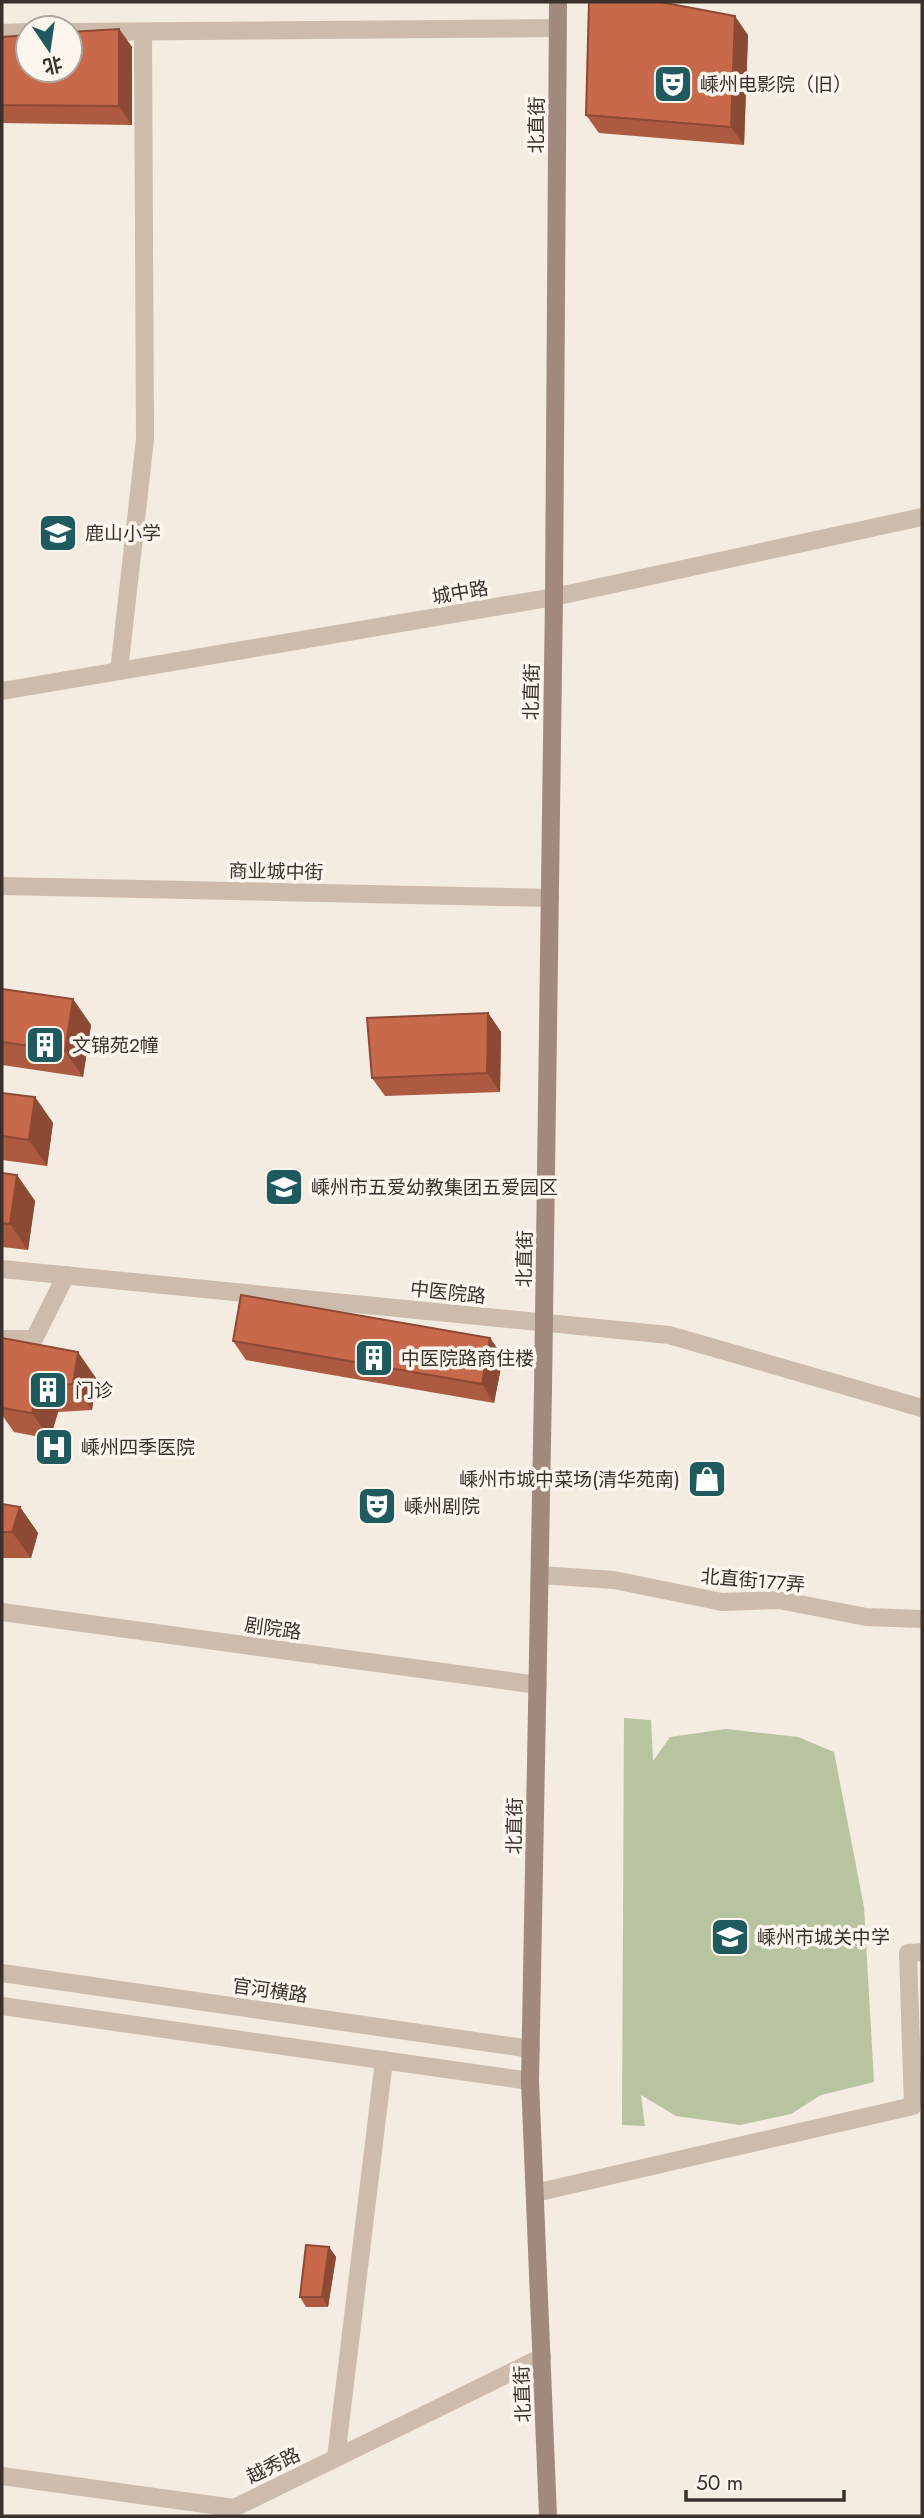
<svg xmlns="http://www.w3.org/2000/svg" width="924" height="2518" font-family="Jost,'Noto Sans SC',sans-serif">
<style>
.green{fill:#b8c4a0}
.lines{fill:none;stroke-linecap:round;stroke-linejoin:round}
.minor{stroke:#cdbbac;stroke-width:18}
.tertiary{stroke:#cdbbac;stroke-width:18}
.secondary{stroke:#a18a7d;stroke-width:18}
.wall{fill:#ac5a40}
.shaded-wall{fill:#8c4a34}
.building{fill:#c8694b;stroke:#8c4a34;stroke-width:2}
.labels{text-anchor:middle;stroke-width:7;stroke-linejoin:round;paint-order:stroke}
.poi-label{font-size:19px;fill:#3b302b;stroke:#fbf5ee;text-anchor:start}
.street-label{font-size:19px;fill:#3b302b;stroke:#fbf5ee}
</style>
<rect width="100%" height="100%" fill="#f4ebe1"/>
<polygon class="green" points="624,1718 651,1720 653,1761 670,1737 726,1729 798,1737 834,1752 864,1907 874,2082 821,2095 791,2114 740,2125 676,2116 641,2095 645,2126 622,2125"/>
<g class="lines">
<g class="minor">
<polyline points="70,32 558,28"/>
<polyline points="2,33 28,32"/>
<polyline points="119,671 145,439 143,32"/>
<polyline points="2,886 550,898"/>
<polyline points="2,1269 669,1335 922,1408"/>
<polyline points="2,1339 34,1339 66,1275"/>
<polyline points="540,1575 614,1580 722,1602 779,1600 866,1617 922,1619"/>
<polyline points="2,1612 538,1685"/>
<polyline points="535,2193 913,2106 908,1953 922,1952"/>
<polyline points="336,2458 384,2060"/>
</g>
<g class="tertiary">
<polyline points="2,691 554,597 922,517"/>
<polyline points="2,1973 531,2049"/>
<polyline points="2,2006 530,2081"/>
<polyline points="2,2476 234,2508 542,2357"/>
</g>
<polyline class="secondary" points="548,2516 530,2081 543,1389 554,597 558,2"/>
</g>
<g class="wall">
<polygon points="119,29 132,47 132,125 2,123 2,37"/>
<polygon points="748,35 744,145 599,133 586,115"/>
<polygon points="2,989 73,999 91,1025 83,1077 2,1065"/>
<polygon points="488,1013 501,1032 500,1092 385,1096 372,1078"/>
<polygon points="2,1093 35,1097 53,1123 47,1166 2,1160"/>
<polygon points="2,1173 17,1175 35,1201 28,1250 2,1247"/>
<polygon points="2,1338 96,1378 92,1410 58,1412 50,1439 14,1432 2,1415"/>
<polygon points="490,1338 503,1357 494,1403 246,1360 233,1341"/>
<polygon points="2,1504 20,1507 38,1533 31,1558 2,1558"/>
<polygon points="329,2247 336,2257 328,2307 306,2307 300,2297"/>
</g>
<g class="shaded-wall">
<polygon points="735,16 748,35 744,145 731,127"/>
<polygon points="119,29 132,47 132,125 119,106"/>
<polygon points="73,999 91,1025 83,1077 65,1051"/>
<polygon points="488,1013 501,1032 500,1092 487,1073"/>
<polygon points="35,1097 53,1123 47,1166 29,1140"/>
<polygon points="17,1175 35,1201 28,1250 10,1224"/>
<polygon points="490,1338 503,1357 494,1403 482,1384"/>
<polygon points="78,1352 96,1378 92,1410 73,1384"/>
<polygon points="39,1386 58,1412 50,1439 32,1413"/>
<polygon points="20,1507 38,1533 31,1558 12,1532"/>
<polygon points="329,2247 336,2257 328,2307 322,2297"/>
</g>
<g class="building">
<polygon points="589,2 660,2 735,16 731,127 586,115"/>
<polygon points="119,29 119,106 2,105 2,37 28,35 28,70 70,70 70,32"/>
<polygon points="2,989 73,999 65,1051 2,1042"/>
<polygon points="488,1013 487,1073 372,1078 367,1018"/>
<polygon points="2,1093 35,1097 29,1140 2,1136"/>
<polygon points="2,1173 17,1175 10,1224 2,1223"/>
<polygon points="241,1295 490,1338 482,1384 233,1341"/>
<polygon points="2,1338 78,1352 73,1384 39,1386 32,1413 2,1408"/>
<polygon points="2,1504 20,1507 12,1532 2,1532"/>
<polygon points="306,2245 329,2247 322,2297 300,2297"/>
</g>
<defs>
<g id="theatre-square" transform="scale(2.0125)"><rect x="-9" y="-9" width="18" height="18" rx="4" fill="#1f5a5e" stroke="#fbf5ee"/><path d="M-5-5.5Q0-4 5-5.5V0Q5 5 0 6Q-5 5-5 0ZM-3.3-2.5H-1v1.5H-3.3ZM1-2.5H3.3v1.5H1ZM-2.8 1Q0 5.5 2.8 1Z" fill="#fff"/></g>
<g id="school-square" transform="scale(2.0125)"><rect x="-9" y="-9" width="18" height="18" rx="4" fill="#1f5a5e" stroke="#fbf5ee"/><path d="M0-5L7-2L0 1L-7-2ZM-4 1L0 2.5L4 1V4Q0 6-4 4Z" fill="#fff"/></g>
<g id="building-square" transform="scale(2.0125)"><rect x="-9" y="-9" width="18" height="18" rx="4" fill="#1f5a5e" stroke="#fbf5ee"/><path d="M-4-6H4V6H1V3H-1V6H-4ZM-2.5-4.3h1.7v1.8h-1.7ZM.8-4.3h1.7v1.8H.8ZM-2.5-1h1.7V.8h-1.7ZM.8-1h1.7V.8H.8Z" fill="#fff"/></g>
<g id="hospital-square" transform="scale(2.0125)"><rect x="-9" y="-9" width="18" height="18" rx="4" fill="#1f5a5e" stroke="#fbf5ee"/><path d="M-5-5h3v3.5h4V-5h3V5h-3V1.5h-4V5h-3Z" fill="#fff"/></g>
<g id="shop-square" transform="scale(2.0125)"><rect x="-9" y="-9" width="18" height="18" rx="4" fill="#1f5a5e" stroke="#fbf5ee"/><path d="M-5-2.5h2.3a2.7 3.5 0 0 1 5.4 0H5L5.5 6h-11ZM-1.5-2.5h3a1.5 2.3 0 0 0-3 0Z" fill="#fff"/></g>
</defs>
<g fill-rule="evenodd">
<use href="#theatre-square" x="673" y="84"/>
<use href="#school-square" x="58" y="533"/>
<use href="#building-square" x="45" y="1045"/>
<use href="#school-square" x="284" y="1187"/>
<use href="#building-square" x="374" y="1358"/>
<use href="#building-square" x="48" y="1390"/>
<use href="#hospital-square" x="54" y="1447"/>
<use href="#shop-square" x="707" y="1479"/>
<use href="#theatre-square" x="377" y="1506"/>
<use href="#school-square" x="730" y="1937"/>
</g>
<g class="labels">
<g class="poi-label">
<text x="700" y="91">嵊州电影院（旧）</text>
<text x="85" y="540">鹿山小学</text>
<text x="72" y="1052">文锦苑2幢</text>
<text x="311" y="1194">嵊州市五爱幼教集团五爱园区</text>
<text x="401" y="1365">中医院路商住楼</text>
<text x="75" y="1397">门诊</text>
<text x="81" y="1454">嵊州四季医院</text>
<text x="680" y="1486" text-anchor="end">嵊州市城中菜场(清华苑南)</text>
<text x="404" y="1513">嵊州剧院</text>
<text x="757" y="1944">嵊州市城关中学</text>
</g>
<g class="street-label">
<text transform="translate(536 125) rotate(-90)" y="7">北直街</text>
<text transform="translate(460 592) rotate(-10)" y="7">城中路</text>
<text transform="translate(531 692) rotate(-89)" y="7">北直街</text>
<text transform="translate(276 871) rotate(1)" y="7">商业城中街</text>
<text transform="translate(524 1259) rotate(-89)" y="7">北直街</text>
<text transform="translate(448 1292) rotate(6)" y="7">中医院路</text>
<text transform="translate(753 1580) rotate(5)" y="7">北直街177弄</text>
<text transform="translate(273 1628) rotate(8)" y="7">剧院路</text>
<text transform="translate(514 1826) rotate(-89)" y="7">北直街</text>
<text transform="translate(270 1990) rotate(8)" y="7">官河横路</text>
<text transform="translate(522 2394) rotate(-92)" y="7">北直街</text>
<text transform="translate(273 2465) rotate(-26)" y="7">越秀路</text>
</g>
</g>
<rect width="924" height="2518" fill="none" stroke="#3b302b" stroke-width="7"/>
<g transform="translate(49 49) rotate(167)"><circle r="33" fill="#fbf5ee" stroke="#aea6a0" stroke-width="2"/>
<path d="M0-5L12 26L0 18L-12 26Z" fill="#1f5a5e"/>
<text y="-10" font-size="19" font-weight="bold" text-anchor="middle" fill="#3b302b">北</text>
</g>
<path d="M686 2490v10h158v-10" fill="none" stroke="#3b302b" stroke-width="3.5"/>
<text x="696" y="2490" font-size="21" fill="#3b302b" stroke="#fbf5ee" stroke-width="5" paint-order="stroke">50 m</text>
</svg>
